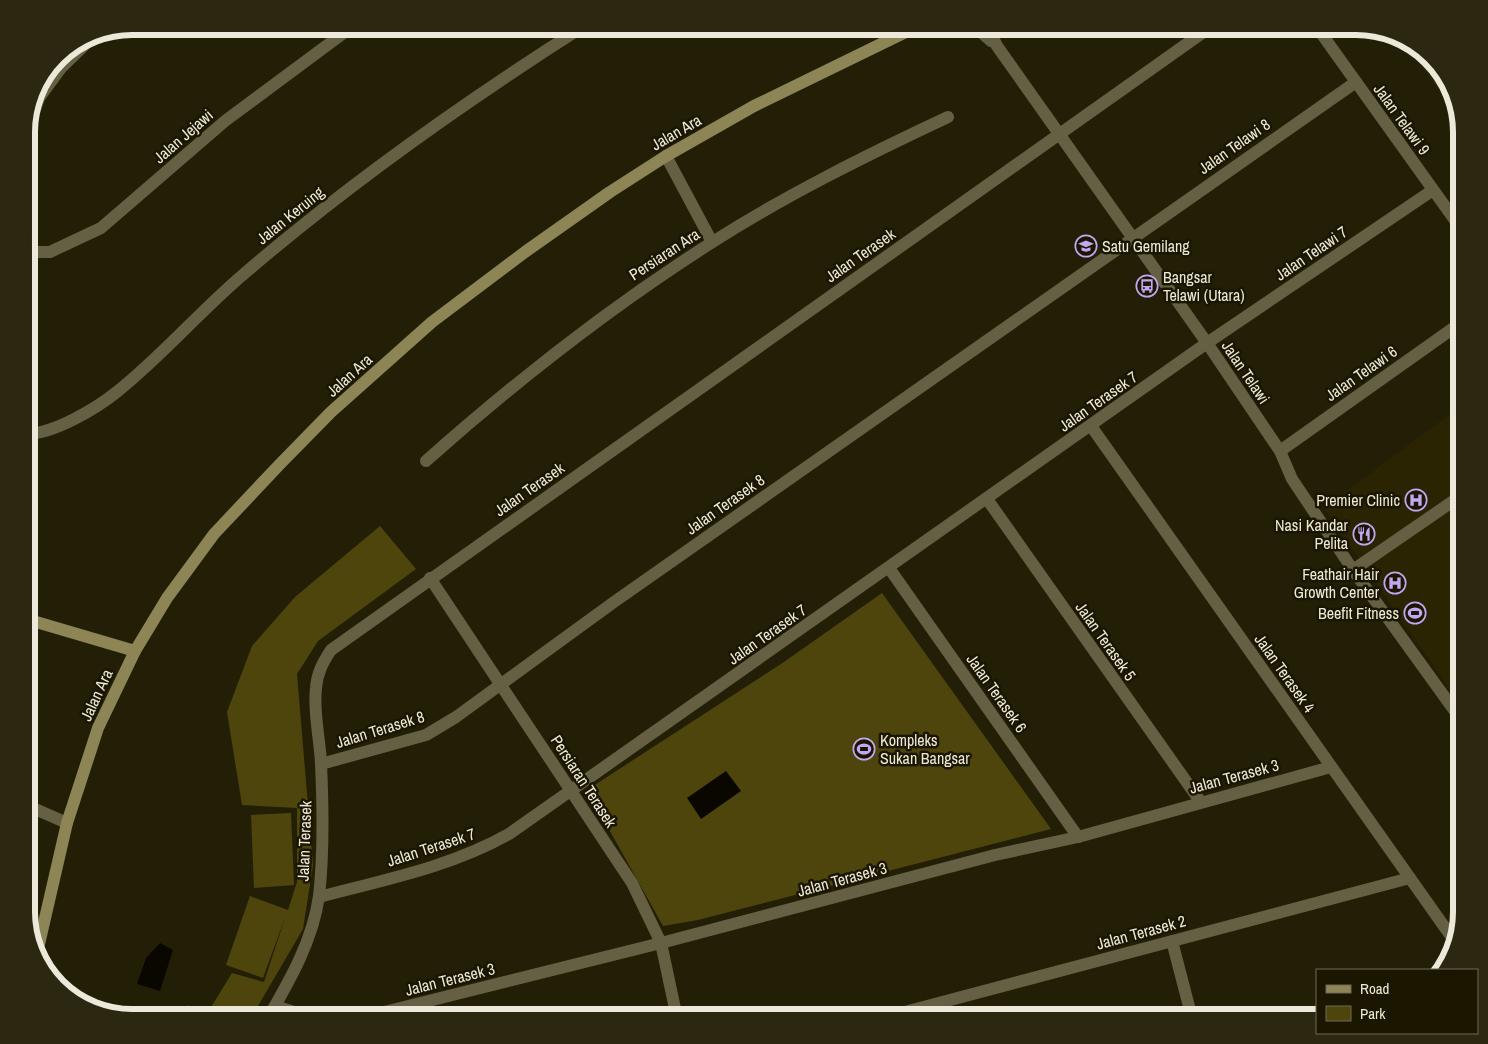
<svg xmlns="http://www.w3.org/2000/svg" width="1488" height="1044" font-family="'Archivo Narrow',sans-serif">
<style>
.built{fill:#2a2402}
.green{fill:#4e450d}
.water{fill:#0a0600}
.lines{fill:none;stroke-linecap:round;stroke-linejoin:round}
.street{stroke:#656043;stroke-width:12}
.secondary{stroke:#8d8556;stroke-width:12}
.labels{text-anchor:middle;stroke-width:5;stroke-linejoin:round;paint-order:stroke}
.street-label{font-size:16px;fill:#ece9da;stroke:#1a1600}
.poi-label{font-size:16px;fill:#ece9da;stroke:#1a1600;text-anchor:end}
.rim{fill:none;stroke:#ece9da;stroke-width:6}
</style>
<rect width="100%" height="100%" fill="#231f06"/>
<g class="built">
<polygon points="1405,43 1420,48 1451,85 1459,119"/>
<polygon points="1462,405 1462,707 1324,508"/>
</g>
<g class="green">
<polygon points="380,526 416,569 318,641 297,674 313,865 303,929 251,1018 179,1018 188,1005 205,1017 232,973 264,982 286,915 263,978 226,965 250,896 288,910 297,882 297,808 242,805 227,712 252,646 295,597"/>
<polygon points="882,593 1051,829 698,920 663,926 587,790 781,664"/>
<polygon points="291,813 294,885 254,888 251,815"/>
</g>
<g class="water">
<polygon points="726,771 741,791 701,819 687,798"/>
<polygon points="160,943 173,950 160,991 137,984 146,958"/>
</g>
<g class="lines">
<g class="street">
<polyline points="974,26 991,41"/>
<polyline points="987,26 997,46 1207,343 1280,451 1292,479 1353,570 1462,721"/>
<polyline points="1316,26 1462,230"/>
<polyline points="27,133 39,98 61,68 97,33"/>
<polyline points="666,156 712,242"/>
<polyline points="26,252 50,252 101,228 225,121 353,26"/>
<polyline points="1091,426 1453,939"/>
<path d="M26 434C54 434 97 408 118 391 163 355 201 310 245 273 351 182 466 101 584 26"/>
<polyline points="1280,451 1462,322"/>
<path d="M426 461C516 381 609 308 711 243 786 195 867 155 948 117"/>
<polyline points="987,499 1200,801"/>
<polyline points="889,568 1078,837"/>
<polyline points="1353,570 1462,495"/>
<polyline points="430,578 632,883 661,943 677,1018"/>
<polyline points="321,764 426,735 456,717 614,602 1356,82"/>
<polyline points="26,805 67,823"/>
<path d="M319 897C383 880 451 867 509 834L1207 343 1433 190"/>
<polyline points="1172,941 1192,1018"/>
<polyline points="275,1006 313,1018"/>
<path d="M268 1018C290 980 313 940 319 896 324 853 323 807 321 764 320 739 313 712 316 688 317 673 323 662 331 650L1212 26"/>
<polyline points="360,1018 661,943 995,855 1078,837 1331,767"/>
<polyline points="882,1018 1410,878"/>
</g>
<g class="secondary">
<polyline points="26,619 135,651"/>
<polyline points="37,953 67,823 98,728 135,651 167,598 214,534 281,463 331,412 432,322 525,252 610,192 666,156 754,106 918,26"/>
</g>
</g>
<defs>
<g id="school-ring" transform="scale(1.125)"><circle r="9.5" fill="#1a1600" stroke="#c3a7f2" stroke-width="1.5"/><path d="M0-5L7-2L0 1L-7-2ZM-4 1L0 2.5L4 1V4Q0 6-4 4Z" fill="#c3a7f2"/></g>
<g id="bus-ring" transform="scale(1.125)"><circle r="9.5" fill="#1a1600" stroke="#c3a7f2" stroke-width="1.5"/><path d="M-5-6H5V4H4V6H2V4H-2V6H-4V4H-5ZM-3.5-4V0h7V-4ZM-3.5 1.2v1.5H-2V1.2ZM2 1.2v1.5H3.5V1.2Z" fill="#c3a7f2"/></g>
<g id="hospital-ring" transform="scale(1.125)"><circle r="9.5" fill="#1a1600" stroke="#c3a7f2" stroke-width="1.5"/><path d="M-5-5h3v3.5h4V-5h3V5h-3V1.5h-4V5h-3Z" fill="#c3a7f2"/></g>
<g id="restaurant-ring" transform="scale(1.125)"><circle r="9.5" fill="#1a1600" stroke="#c3a7f2" stroke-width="1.5"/><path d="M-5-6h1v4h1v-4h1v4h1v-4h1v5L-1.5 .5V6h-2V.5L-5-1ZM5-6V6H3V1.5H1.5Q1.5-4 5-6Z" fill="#c3a7f2"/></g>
<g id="stadium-ring" transform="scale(1.125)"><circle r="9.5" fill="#1a1600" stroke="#c3a7f2" stroke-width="1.5"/><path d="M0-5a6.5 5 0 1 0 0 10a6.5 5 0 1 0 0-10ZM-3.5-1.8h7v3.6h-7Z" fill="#c3a7f2"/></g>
</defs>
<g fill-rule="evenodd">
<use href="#school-ring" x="1086" y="246"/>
<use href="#bus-ring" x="1147" y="286"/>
<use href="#hospital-ring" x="1416" y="500"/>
<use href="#restaurant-ring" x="1364" y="534"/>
<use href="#hospital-ring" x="1395" y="583"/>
<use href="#stadium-ring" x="1415" y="613"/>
<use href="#stadium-ring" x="864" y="749"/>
</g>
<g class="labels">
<g class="street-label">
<text transform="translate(1402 119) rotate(54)" y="6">Jalan Telawi 9</text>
<text transform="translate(676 132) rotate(-30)" y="6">Jalan Ara</text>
<text transform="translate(183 136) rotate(-41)" y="6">Jalan Jejawi</text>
<text transform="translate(1234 146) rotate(-35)" y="6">Jalan Telawi 8</text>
<text transform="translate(290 215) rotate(-39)" y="6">Jalan Keruing</text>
<text transform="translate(1311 253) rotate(-34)" y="6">Jalan Telawi 7</text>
<text transform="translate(664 254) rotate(-33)" y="6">Persiaran Ara</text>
<text transform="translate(860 255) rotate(-35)" y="6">Jalan Terasek</text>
<text transform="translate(1246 372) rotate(56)" y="6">Jalan Telawi</text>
<text transform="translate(1361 373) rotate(-35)" y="6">Jalan Telawi 6</text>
<text transform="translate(349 375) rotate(-42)" y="6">Jalan Ara</text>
<text transform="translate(1098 401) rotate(-35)" y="6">Jalan Terasek 7</text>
<text transform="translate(529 489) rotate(-35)" y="6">Jalan Terasek</text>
<text transform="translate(725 504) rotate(-35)" y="6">Jalan Terasek 8</text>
<text transform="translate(767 634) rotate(-35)" y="6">Jalan Terasek 7</text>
<text transform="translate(1106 641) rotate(55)" y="6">Jalan Terasek 5</text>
<text transform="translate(1285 673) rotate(55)" y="6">Jalan Terasek 4</text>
<text transform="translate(997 693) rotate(55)" y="6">Jalan Terasek 6</text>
<text transform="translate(96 695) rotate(-65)" y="6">Jalan Ara</text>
<text transform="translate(380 729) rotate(-17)" y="6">Jalan Terasek 8</text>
<text transform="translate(1234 776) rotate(-15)" y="6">Jalan Terasek 3</text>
<text transform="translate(584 781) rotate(57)" y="6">Persiaran Terasek</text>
<text transform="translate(304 841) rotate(-88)" y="6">Jalan Terasek</text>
<text transform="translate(431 847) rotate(-18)" y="6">Jalan Terasek 7</text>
<text transform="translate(842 879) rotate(-15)" y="6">Jalan Terasek 3</text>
<text transform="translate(1141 932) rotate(-15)" y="6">Jalan Terasek 2</text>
<text transform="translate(450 979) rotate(-14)" y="6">Jalan Terasek 3</text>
</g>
<g class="poi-label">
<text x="1102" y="252" text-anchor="start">Satu Gemilang</text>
<text x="1163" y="283" text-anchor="start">Bangsar<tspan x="1163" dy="18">Telawi (Utara)</tspan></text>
<text x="1400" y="506">Premier Clinic</text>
<text x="1348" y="531">Nasi Kandar<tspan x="1348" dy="18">Pelita</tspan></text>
<text x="1379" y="580">Feathair Hair<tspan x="1379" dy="18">Growth Center</tspan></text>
<text x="1399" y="619">Beefit Fitness</text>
<text x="880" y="746" text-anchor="start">Kompleks<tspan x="880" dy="18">Sukan Bangsar</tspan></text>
</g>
</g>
<path d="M0 0H1488V1044H0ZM132 35H1356A97 97 0 0 1 1453 132V912A97 97 0 0 1 1356 1009H132A97 97 0 0 1 35 912V132A97 97 0 0 1 132 35Z" fill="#2b2711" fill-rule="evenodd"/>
<path class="rim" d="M132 35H1356A97 97 0 0 1 1453 132V912A97 97 0 0 1 1356 1009H132A97 97 0 0 1 35 912V132A97 97 0 0 1 132 35Z"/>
<rect x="1316" y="969" width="162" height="65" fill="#1a1600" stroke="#6e6a57"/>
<rect x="1326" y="985" width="25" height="8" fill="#8d8556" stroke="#6e6a57"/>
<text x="1360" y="994" font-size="15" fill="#ece9da">Road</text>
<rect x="1326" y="1006" width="25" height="15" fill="#4e450d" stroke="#6e6a57"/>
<text x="1360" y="1019" font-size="15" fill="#ece9da">Park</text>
</svg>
